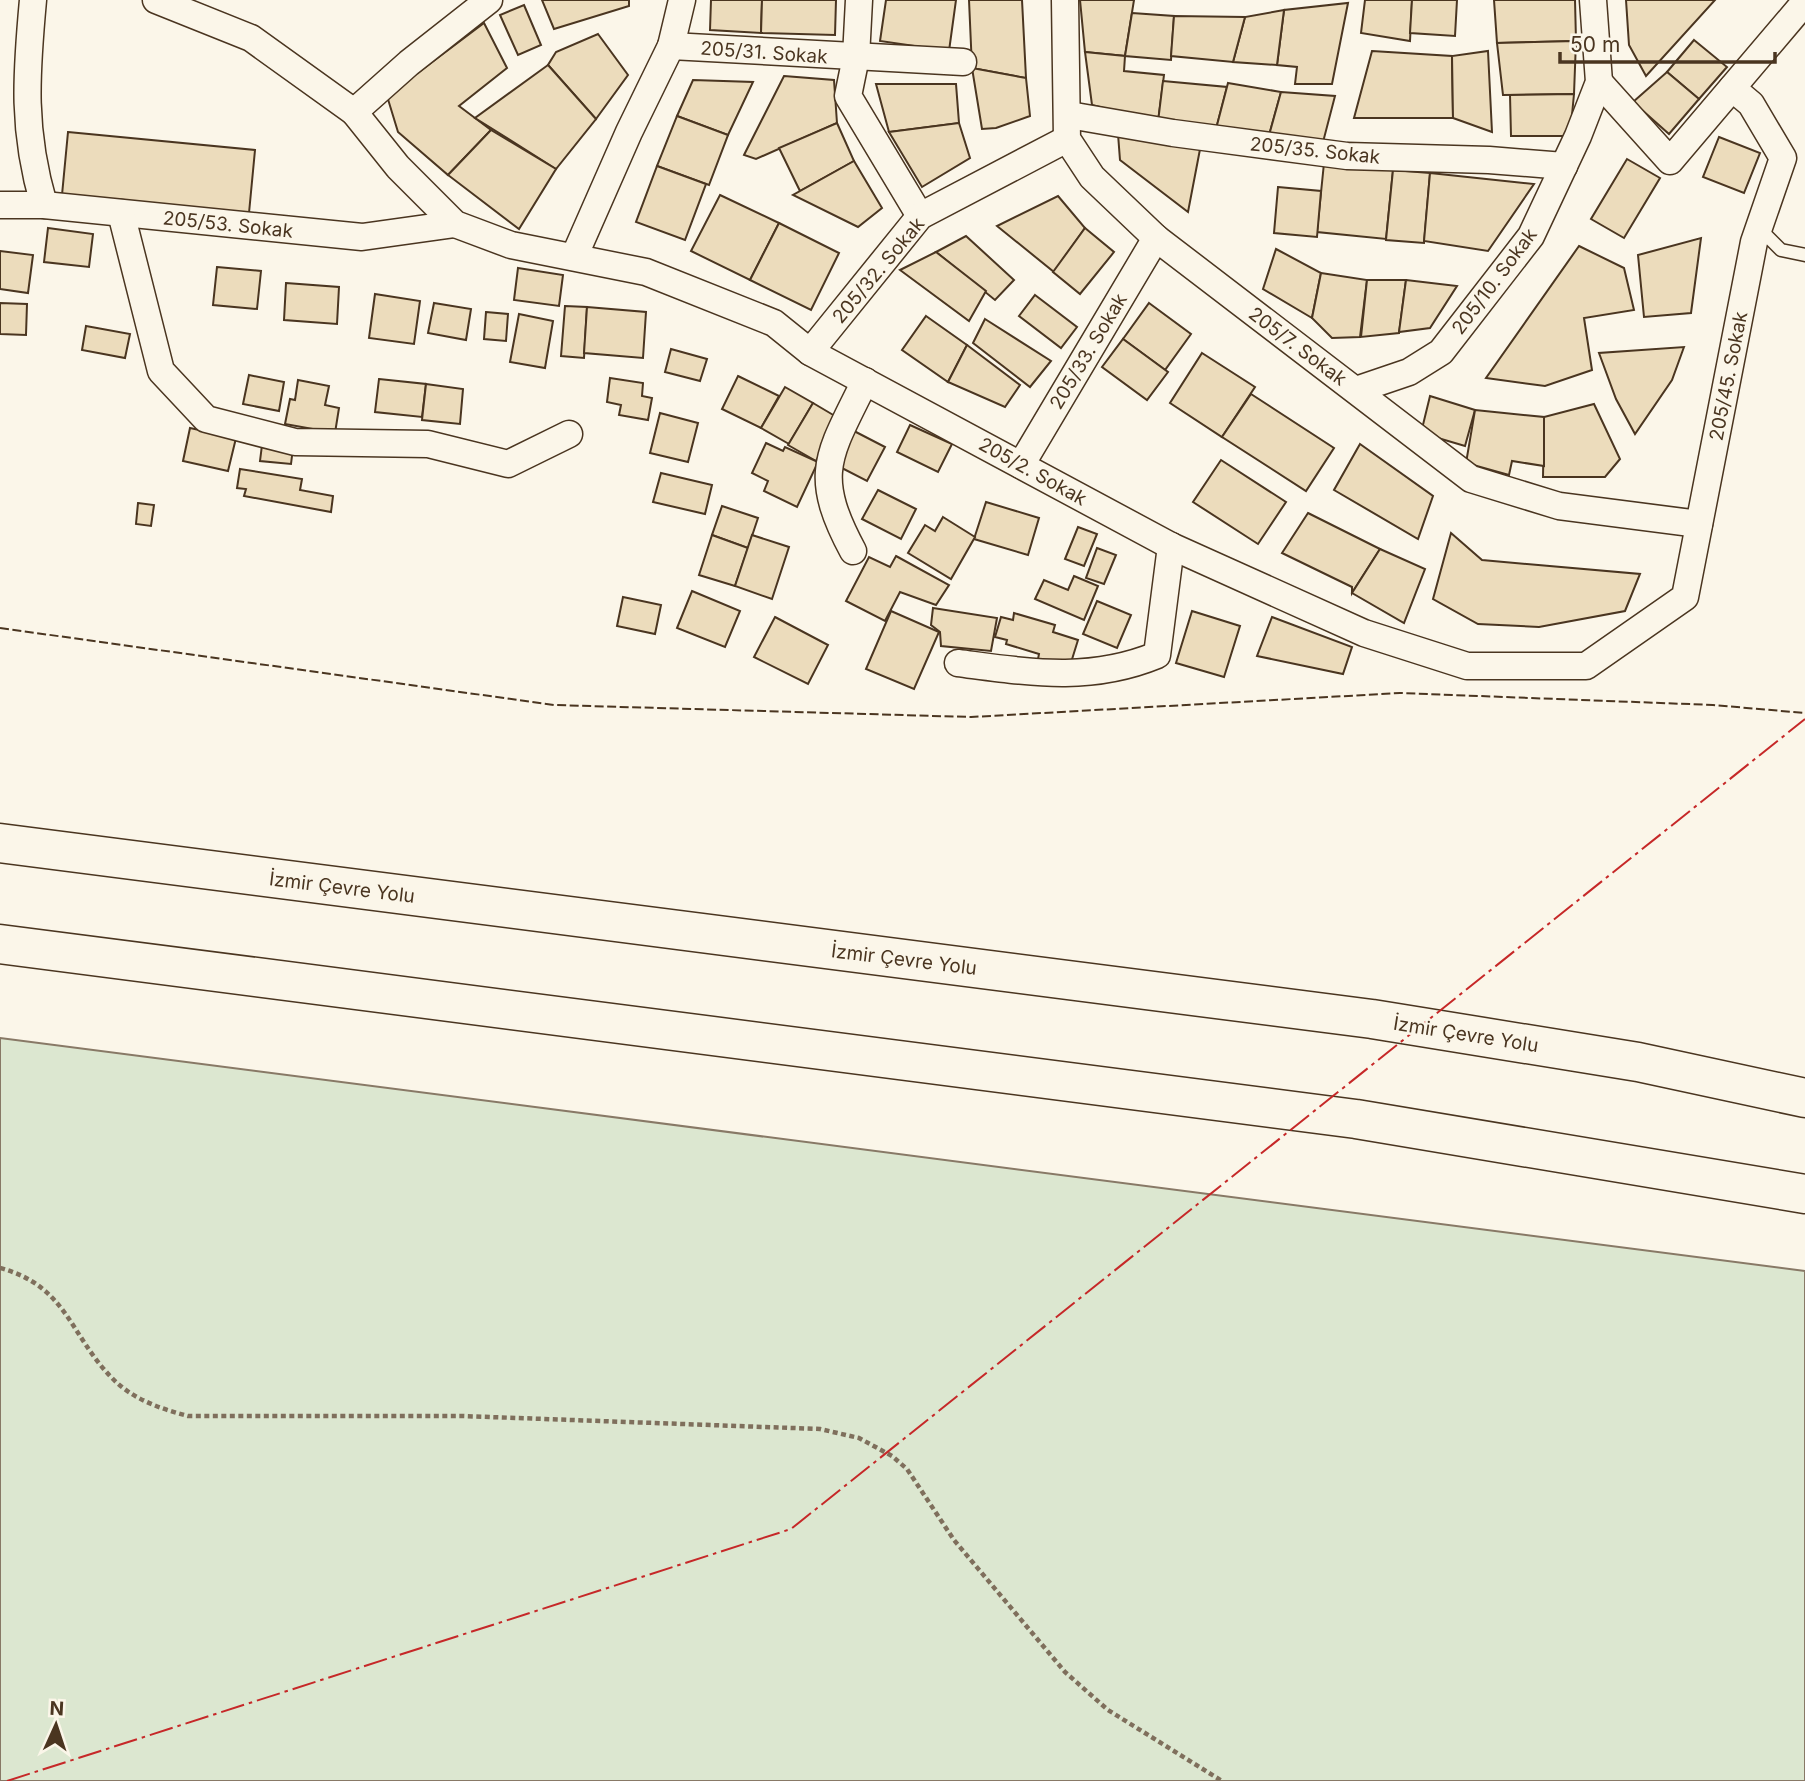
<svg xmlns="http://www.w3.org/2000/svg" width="1805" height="1781" font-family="Inter,sans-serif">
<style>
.green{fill:#dce7d0;stroke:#887966;stroke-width:2}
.building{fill:#ecdcbc;stroke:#4a3520;stroke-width:2}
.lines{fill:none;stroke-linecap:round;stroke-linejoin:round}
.service-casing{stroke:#4a3520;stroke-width:15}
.minor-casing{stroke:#4a3520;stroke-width:29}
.motorway-casing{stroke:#4a3520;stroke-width:41}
.path{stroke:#7f6f5c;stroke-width:4.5;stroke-dasharray:5 3.5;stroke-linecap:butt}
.service{stroke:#fbf6e9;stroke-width:12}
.minor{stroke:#fbf6e9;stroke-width:26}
.motorway{stroke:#fbf6e9;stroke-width:38}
.fence{stroke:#4a3520;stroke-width:2;stroke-dasharray:9 3.5;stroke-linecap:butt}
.power{stroke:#c62828;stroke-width:2;stroke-dasharray:24 5 3.5 5;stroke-linecap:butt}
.labels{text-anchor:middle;stroke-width:5;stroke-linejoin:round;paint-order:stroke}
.street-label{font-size:19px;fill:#4a3520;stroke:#fbf6e9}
</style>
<rect width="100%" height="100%" fill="#fbf6e9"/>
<polygon class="green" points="0,1038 1805,1271 1805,1781 0,1781"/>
<g class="building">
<polygon points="542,0 629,0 629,6 554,29"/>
<polygon points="711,0 762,0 761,33 710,30"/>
<polygon points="762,0 836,0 835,35 761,33"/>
<polygon points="886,0 956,0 949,51 880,41"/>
<polygon points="969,0 1022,0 1026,78 972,68"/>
<polygon points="1080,0 1134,0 1125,56 1085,52"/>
<polygon points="1365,0 1412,0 1410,41 1361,33"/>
<polygon points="1412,0 1457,0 1455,36 1410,33"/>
<polygon points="1494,0 1575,0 1576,41 1497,43"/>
<polygon points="1626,0 1715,0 1646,76 1629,45"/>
<polygon points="1348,3 1332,84 1295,84 1297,67 1277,65 1284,10"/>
<polygon points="524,5 541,45 518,55 500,15"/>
<polygon points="1284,10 1277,65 1233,62 1245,17"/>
<polygon points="1132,13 1174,16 1171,60 1125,56"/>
<polygon points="1174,16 1245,17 1233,62 1171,56"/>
<polygon points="484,23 507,68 459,106 491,130 448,175 398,132 387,96"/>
<polygon points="598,34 628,75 596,119 548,65 556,52"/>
<polygon points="1694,40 1727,67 1699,99 1667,72"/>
<polygon points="1576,41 1574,94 1503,95 1497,43"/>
<polygon points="1372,51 1452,56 1453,118 1354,118"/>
<polygon points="1488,51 1492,132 1453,118 1452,56"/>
<polygon points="1085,52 1125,56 1124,71 1164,75 1158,122 1092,105"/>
<polygon points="548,65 596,119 556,169 475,118"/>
<polygon points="972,68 1026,78 1030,116 996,128 982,129"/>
<polygon points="1667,72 1699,99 1669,134 1633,102"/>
<polygon points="784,76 834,80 837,123 756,159 744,155"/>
<polygon points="693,80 753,82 728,135 677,116"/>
<polygon points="1163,81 1227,87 1216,129 1158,122"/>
<polygon points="1228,83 1281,92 1268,139 1216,129"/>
<polygon points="876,84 956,84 959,123 889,132"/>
<polygon points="1281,92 1335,96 1322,146 1268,139"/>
<polygon points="1574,94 1570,136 1511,136 1510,95"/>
<polygon points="677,116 728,135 709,185 657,166"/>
<polygon points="837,123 854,161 800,191 779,148"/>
<polygon points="959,123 970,158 922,187 889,132"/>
<polygon points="491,130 556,169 519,229 448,175"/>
<polygon points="68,132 255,150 249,213 62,195"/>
<polygon points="1118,134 1201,144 1188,212 1120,160"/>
<polygon points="1719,137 1760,153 1744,193 1703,177"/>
<polygon points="1627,159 1660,178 1624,238 1591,219"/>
<polygon points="854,161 882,208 858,227 793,195"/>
<polygon points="1324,163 1393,170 1386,239 1317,232"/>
<polygon points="657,166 706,184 685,240 636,222"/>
<polygon points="1393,170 1430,173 1424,243 1386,240"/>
<polygon points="1430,173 1534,184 1488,251 1424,241"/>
<polygon points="1278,187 1321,191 1317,237 1274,233"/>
<polygon points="720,195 779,223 750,280 691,251"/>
<polygon points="1058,196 1085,228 1054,272 997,226"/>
<polygon points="779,223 839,253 811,310 750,280"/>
<polygon points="48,228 93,234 89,267 44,262"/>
<polygon points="1085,228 1114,252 1080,294 1053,272"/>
<polygon points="966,236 1014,280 995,300 936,252"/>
<polygon points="1701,238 1691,313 1644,317 1638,255"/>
<polygon points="1579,246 1624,268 1634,310 1584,318 1592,370 1545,386 1486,378"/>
<polygon points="1276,249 1321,273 1312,318 1263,289"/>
<polygon points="0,251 33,255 28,293 0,289"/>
<polygon points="936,252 986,291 969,321 900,270"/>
<polygon points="217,267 261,271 257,309 213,305"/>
<polygon points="518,268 563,275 559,306 514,300"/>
<polygon points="1321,273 1367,280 1360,337 1332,338 1312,318"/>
<polygon points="1367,280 1406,280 1399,333 1361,337"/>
<polygon points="1406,280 1457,286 1430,328 1399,332"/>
<polygon points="286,283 339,287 337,324 284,320"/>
<polygon points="375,294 420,301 414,344 369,338"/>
<polygon points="1035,295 1077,327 1061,348 1019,316"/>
<polygon points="0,303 27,304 26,335 0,334"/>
<polygon points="434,303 471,309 466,340 428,333"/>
<polygon points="1149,303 1191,334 1165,370 1123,339"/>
<polygon points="565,306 587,307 584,358 561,356"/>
<polygon points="587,307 646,312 643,358 584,353"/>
<polygon points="486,312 508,314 506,341 484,339"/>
<polygon points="519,314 553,321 545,368 510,362"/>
<polygon points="926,316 967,345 948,382 902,350"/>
<polygon points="985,319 1051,361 1030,387 973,343"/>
<polygon points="86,326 130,334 125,358 82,350"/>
<polygon points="1123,339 1168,372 1147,400 1102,367"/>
<polygon points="967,345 1020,385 1005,407 948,382"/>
<polygon points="1684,347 1672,380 1635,434 1616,399 1599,353"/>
<polygon points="671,349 707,359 700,381 665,372"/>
<polygon points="1202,353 1255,387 1222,437 1170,403"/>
<polygon points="249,375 284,382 279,411 243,404"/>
<polygon points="738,376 779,396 761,428 722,409"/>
<polygon points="610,378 643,383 642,396 652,398 648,420 619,415 621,405 607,402"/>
<polygon points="379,379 426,384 422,417 375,412"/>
<polygon points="298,380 329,386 325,405 339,408 335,433 285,424 290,399 295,400"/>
<polygon points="426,384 463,389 460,424 422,420"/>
<polygon points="785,387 813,403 789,444 761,428"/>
<polygon points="1251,394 1334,448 1306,491 1222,437"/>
<polygon points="1430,396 1475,410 1465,446 1421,433"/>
<polygon points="813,403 840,419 816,461 788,445"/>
<polygon points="1594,404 1620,459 1605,477 1543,477 1544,417"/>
<polygon points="1475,410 1544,417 1544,466 1512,461 1509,475 1466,463"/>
<polygon points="660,413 698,423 688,462 650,453"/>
<polygon points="910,425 952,444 938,472 897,452"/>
<polygon points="190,428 236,438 228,471 183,461"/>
<polygon points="854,431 885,447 867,481 836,465"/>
<polygon points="766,443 783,451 785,447 818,462 797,507 764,491 768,481 752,473"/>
<polygon points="1360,444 1433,496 1418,539 1334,490"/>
<polygon points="262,445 293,448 291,464 260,461"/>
<polygon points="1221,460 1286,502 1258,544 1193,502"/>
<polygon points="240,469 302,479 300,490 333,496 331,512 244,496 246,489 237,488"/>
<polygon points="661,473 712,485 705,514 653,502"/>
<polygon points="878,490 916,509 901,539 862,519"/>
<polygon points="986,502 1039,518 1028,555 974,539"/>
<polygon points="138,503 154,505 151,526 136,524"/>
<polygon points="722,506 758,518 748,548 712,535"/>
<polygon points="1308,513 1380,549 1352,593 1352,587 1282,553"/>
<polygon points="943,517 975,537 951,579 908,553 925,525 935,531"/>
<polygon points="1078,527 1097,534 1084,566 1065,559"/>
<polygon points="1451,533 1482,560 1640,574 1625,611 1539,627 1478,624 1433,599"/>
<polygon points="712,535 748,548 735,586 699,575"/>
<polygon points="752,535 789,547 772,599 735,586"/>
<polygon points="1097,548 1116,555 1104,584 1086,578"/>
<polygon points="1380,549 1425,569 1404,623 1352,593"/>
<polygon points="896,556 949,585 936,605 900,592 885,621 846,601 869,557 890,567"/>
<polygon points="1074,576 1098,586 1084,620 1035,599 1044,580 1068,590"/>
<polygon points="692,591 740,611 725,647 677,628"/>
<polygon points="623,597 661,605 655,634 617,626"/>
<polygon points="1097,601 1131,615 1117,648 1083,634"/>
<polygon points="933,608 997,618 991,651 941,646 940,632 931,625"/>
<polygon points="891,611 939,632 914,689 866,669"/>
<polygon points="1192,611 1240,626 1224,677 1176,663"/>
<polygon points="1014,613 1055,625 1053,632 1078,640 1069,669 1038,659 1039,654 1006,644 1007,640 995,637 1001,617 1013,620"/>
<polygon points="775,617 828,645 808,684 754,657"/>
<polygon points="1272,617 1352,647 1343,674 1257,656"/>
</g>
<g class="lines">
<g class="service-casing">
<polyline id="service" points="1759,228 1781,250 1805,255"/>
</g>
<g class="minor-casing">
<g id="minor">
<path d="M33 0C26 76 22 130 44 205"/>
<polyline points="156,0 251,38 354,112 398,167 455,224 511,245 646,272 774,323 810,352 1171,546 1364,633 1467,666 1586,666 1685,597 1754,242 1783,158 1751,104 1732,88"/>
<polyline points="859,0 856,57 848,96 920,216"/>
<polyline points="1065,0 1067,139 1092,177 1156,238 1471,479 1559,506 1699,524"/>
<polyline points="671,46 963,62"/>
<polyline points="1599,82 1670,161 1805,2"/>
<polyline points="354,112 409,63 489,0"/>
<polyline points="1069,115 1173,133 1347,156 1489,160 1564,166"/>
<polyline points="0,205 44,205 362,237 455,224"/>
<polyline points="121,213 161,371 206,419 295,442 428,444 508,464 569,434"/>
<polyline points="574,257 629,132 671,46 682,0"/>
<polyline points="810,352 920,216 1067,139"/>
<polyline points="1356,390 1409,372 1441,352 1531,236 1578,136 1599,82 1593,0"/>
<polyline points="1021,465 1156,238"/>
<path d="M853 551C811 473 829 455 865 381"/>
<path d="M958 663C1028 672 1089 683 1157 655L1171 546"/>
</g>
</g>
<g class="motorway-casing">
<g id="motorway">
<polyline points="0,843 1372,1019 1638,1062 1805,1098"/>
<polyline points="0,944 1356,1119 1805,1194"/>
</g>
</g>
<path class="path" d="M0 1268C67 1286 69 1334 112 1378 132 1399 161 1409 188 1416H462L820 1429 859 1438 892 1456 907 1469 954 1540 1065 1672 1108 1710 1222 1781"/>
<use href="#service" class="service"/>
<use href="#minor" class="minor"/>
<use href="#motorway" class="motorway"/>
<polyline class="fence" points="0,628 554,705 971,717 1400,693 1713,705 1805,713"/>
<polyline class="power" points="7,1781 791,1529 1805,719"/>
</g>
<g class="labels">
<g class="street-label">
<text transform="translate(764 52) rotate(4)" y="7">205/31. Sokak</text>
<text transform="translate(1315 150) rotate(6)" y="7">205/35. Sokak</text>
<text transform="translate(228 224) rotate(6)" y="7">205/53. Sokak</text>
<text transform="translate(878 270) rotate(-50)" y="7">205/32. Sokak</text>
<text transform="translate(1494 281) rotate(-53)" y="7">205/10. Sokak</text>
<text transform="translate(1298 346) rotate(37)" y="7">205/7. Sokak</text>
<text transform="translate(1088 351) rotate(-59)" y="7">205/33. Sokak</text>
<text transform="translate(1728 376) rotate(-79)" y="7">205/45. Sokak</text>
<text transform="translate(1033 471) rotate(29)" y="7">205/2. Sokak</text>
<text transform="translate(342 887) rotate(7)" y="7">İzmir Çevre Yolu</text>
<text transform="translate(904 959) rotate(7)" y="7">İzmir Çevre Yolu</text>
<text transform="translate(1466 1034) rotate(9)" y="7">İzmir Çevre Yolu</text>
</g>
</g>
<g transform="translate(56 1725) rotate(3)" stroke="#fbf6e9" stroke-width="5" paint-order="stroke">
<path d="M0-5L12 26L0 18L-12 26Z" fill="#4a3520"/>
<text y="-10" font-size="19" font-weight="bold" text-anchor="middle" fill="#4a3520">N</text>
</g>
<path d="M1560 52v10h215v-10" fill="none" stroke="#4a3520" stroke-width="3.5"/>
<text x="1570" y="52" font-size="21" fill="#4a3520" stroke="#fbf6e9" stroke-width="5" paint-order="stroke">50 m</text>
</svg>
